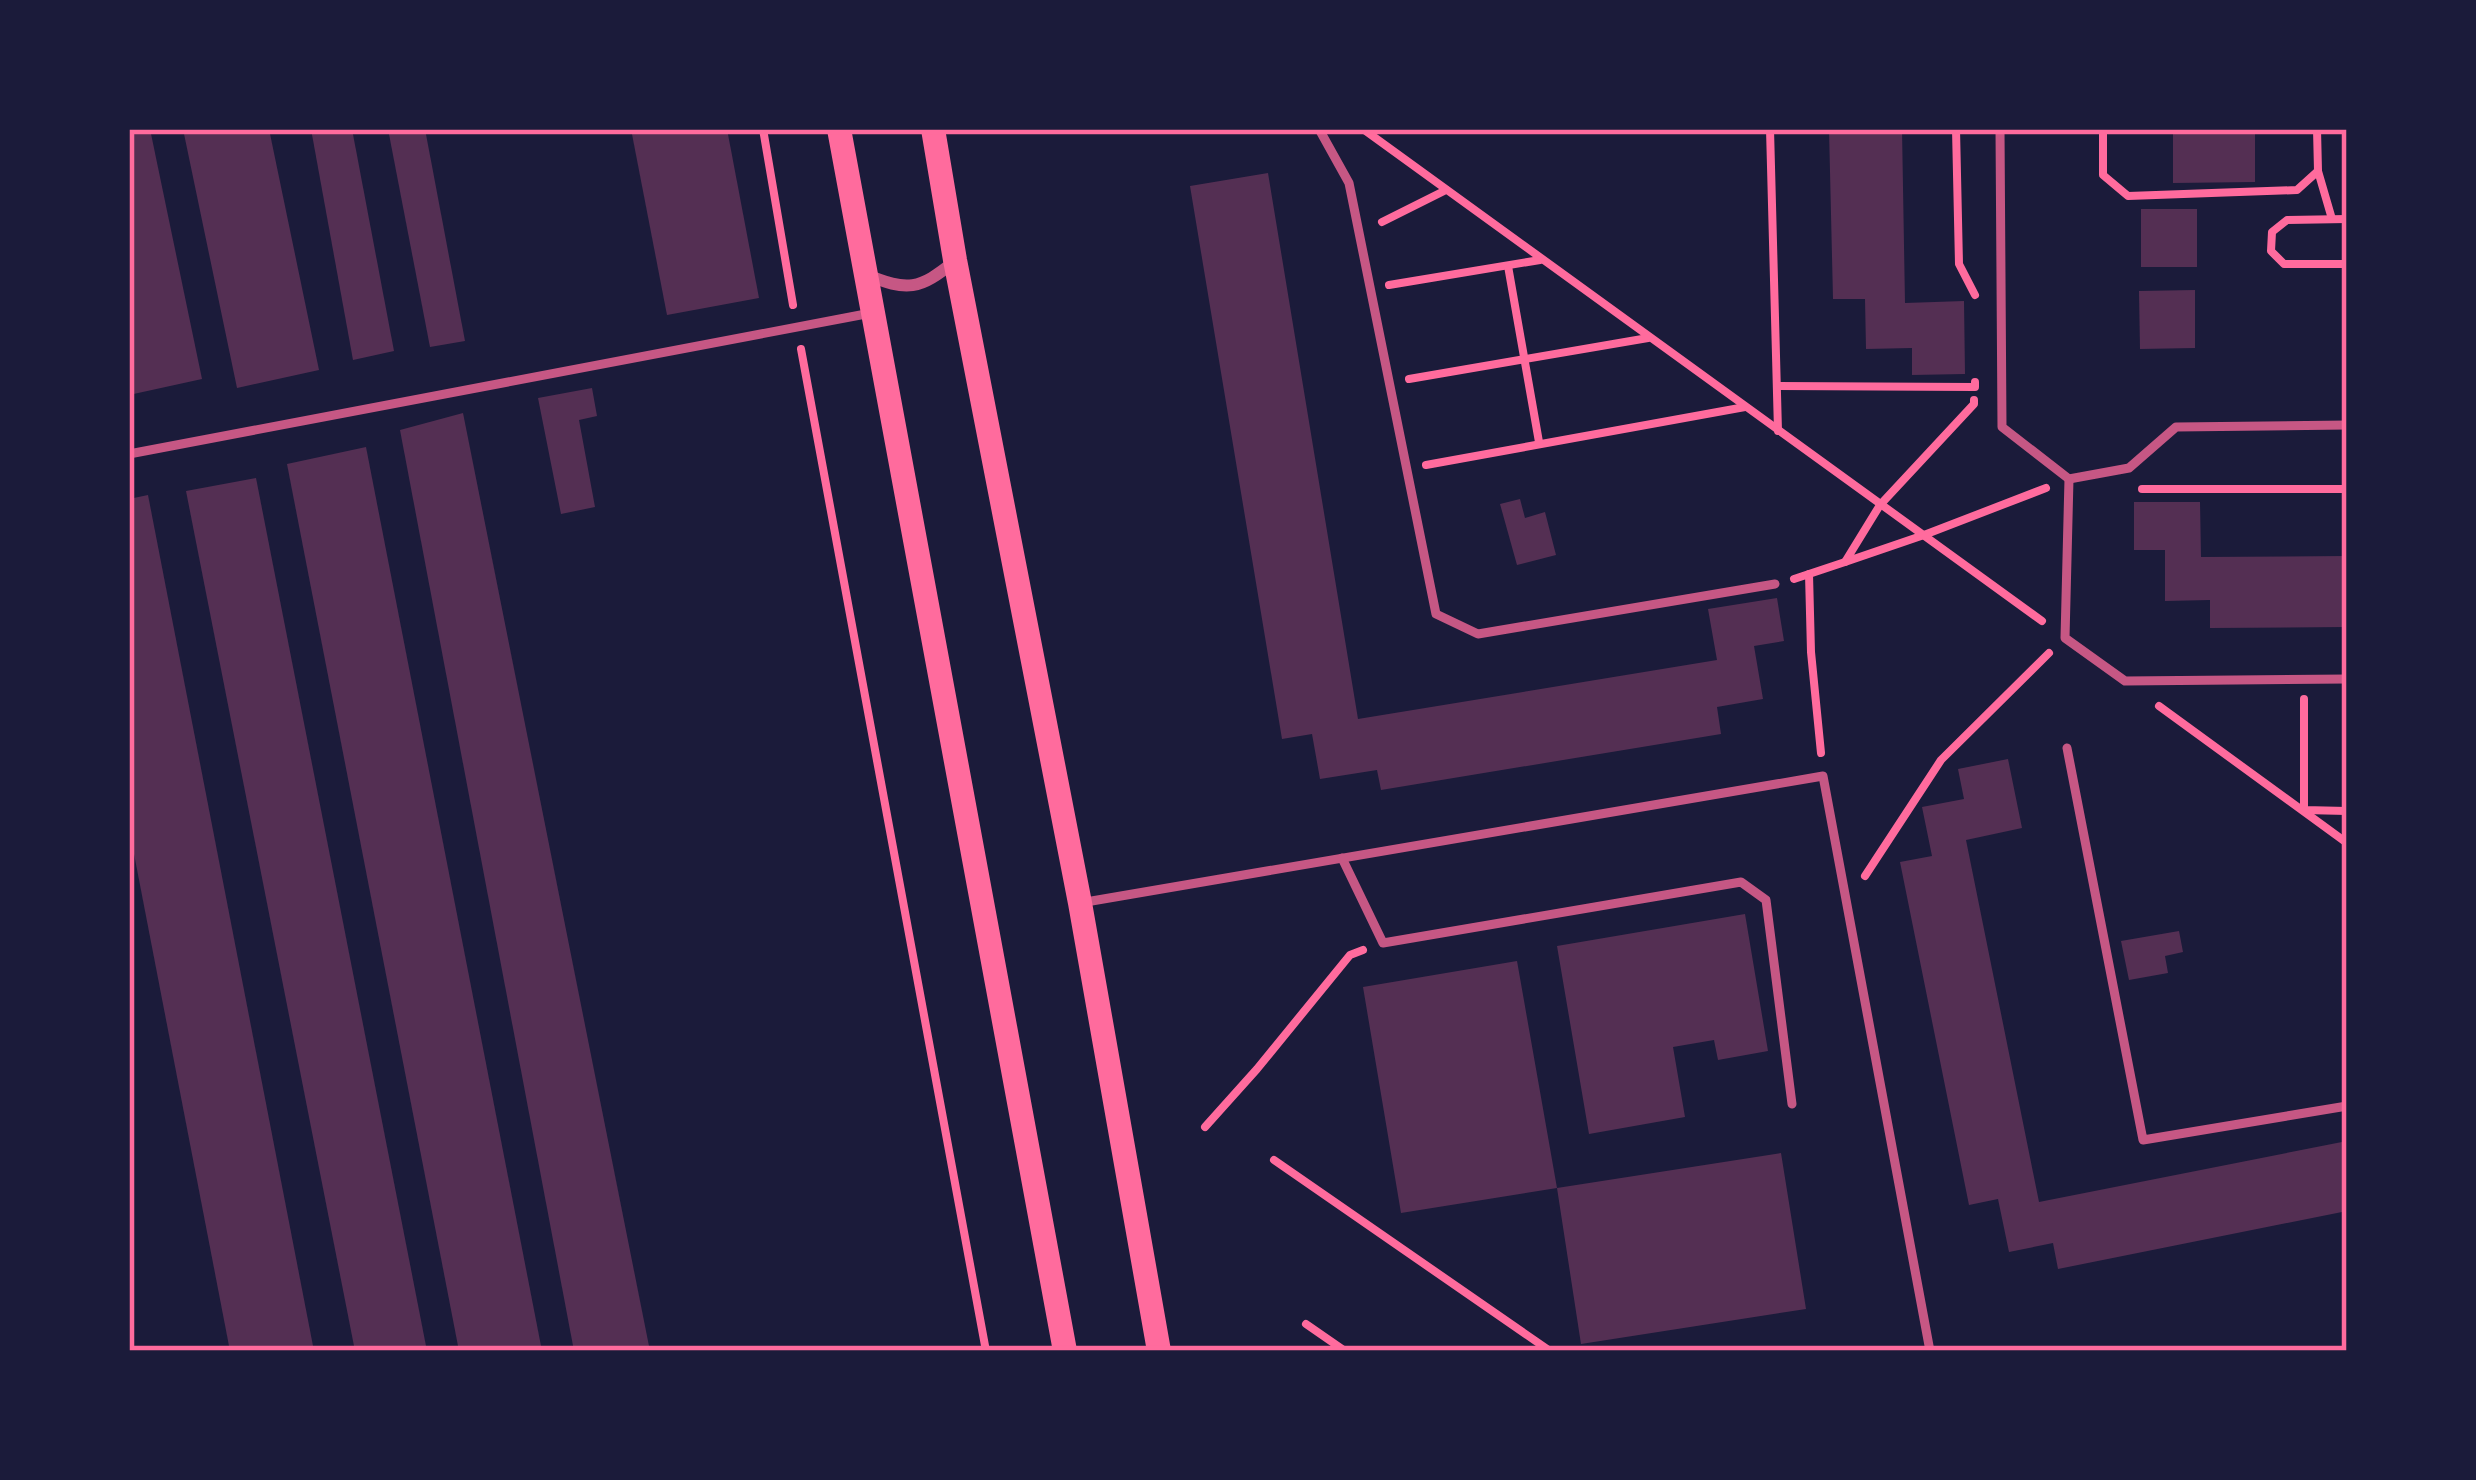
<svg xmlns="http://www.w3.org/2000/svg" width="2476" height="1480" font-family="Roboto,sans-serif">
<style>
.building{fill:#542f53}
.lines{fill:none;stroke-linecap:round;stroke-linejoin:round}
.path{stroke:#ff6b9d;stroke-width:8}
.service{stroke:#c65784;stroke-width:9}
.minor{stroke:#c65784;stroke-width:12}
.secondary{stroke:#ff6b9d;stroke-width:24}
.neatline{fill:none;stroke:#ff6b9d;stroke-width:4.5}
</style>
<rect width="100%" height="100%" fill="#1b1b3a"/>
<g class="building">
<polygon points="129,129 150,129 202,379 129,395"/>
<polygon points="183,129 269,129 319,370 237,388"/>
<polygon points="311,129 352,129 394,351 353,360"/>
<polygon points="388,129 425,129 465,341 430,347"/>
<polygon points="631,129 727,129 759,298 667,315"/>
<polygon points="1829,129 1902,129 1905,303 1964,301 1965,374 1912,375 1912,348 1866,349 1865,299 1833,299"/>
<polygon points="2173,129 2255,129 2255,182 2173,183"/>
<polygon points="1268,173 1358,719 1717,660 1708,609 1777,598 1784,641 1754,646 1763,699 1717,707 1721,734 1381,790 1377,770 1320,779 1312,734 1282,739 1190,186"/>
<rect x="2141" y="209" width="56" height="58"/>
<polygon points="2195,290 2195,348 2140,349 2139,291"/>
<polygon points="592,388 597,416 579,420 595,507 561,514 538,398"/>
<polygon points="463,413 650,1351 574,1351 400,430"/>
<polygon points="366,447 542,1351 459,1351 287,464"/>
<polygon points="256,478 427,1351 355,1351 186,491"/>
<polygon points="148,495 314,1351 230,1351 129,828 129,499"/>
<polygon points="1520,499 1525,518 1545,512 1556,555 1517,565 1500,504"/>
<polygon points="2134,502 2200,502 2201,557 2347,556 2347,627 2210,628 2210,600 2165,601 2165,550 2134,550"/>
<polygon points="2008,759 2022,828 1966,840 2039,1202 2347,1141 2347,1211 2058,1269 2053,1243 2009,1252 1998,1199 1969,1205 1900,862 1932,856 1922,807 1964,799 1958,769"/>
<polygon points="1745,914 1768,1051 1718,1060 1714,1040 1673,1047 1685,1117 1589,1134 1557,946"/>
<polygon points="2179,931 2183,952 2165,956 2168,973 2129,980 2121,941"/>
<polygon points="1517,961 1557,1188 1781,1153 1806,1309 1581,1344 1557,1188 1401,1213 1363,987"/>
</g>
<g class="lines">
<g class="path">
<polyline points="763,129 793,305"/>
<polyline points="1363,129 2042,621"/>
<polyline points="1770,129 1778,431"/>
<polyline points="1956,129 1959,264 1975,295"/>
<polyline points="2103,129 2103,175 2128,196 2297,190 2318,171 2317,129"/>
<polyline points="2318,171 2332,219"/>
<polyline points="2347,219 2287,220 2272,232 2271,251 2284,264 2347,264"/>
<polyline points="1382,222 1446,190"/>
<polyline points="1508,266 1539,442"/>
<polyline points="1389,285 1540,260"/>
<polyline points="801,349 986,1351"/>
<polyline points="1409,379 1648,338"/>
<polyline points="1777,386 1975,387 1975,382"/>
<polyline points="1974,400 1974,404 1880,505 1845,562 1924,535 2046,488"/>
<polyline points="1426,465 1745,407"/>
<polyline points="2142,489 2347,489"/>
<polyline points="1809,574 1845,562"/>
<polyline points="1794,579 1809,574 1811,652 1821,753"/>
<polyline points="2304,699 2304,810 2347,811"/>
<polyline points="2159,706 2347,843"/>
<polyline points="1865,876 1941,760 2049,653"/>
<polyline points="1205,1127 1257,1069 1350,955 1363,950"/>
<polyline points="1274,1160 1550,1351"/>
<polyline points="1306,1324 1345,1351"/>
</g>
<g class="service">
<polyline points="1319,129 1349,183 1436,614 1478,634 1775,584"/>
<polyline points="2000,129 2002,427 2069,479 2129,468 2176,427 2347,425"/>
<polyline points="129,454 871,313"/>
<polyline points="2069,479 2065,638 2125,681 2347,679"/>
<polyline points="2067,748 2143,1140 2347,1106"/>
<polyline points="1342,858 1383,943 1741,882 1766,900 1792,1104"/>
<polyline points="1080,903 1823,776 1930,1351"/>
</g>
<path class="minor" d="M865 274C908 292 919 290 955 261"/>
<g class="secondary">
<polyline points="839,129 1065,1351"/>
<polyline points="933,129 955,260 1080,903 1159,1351"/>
</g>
</g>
<rect width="2476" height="1480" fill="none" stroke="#1b1b3a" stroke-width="264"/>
<rect x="132" y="132" width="2212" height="1216" class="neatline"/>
</svg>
